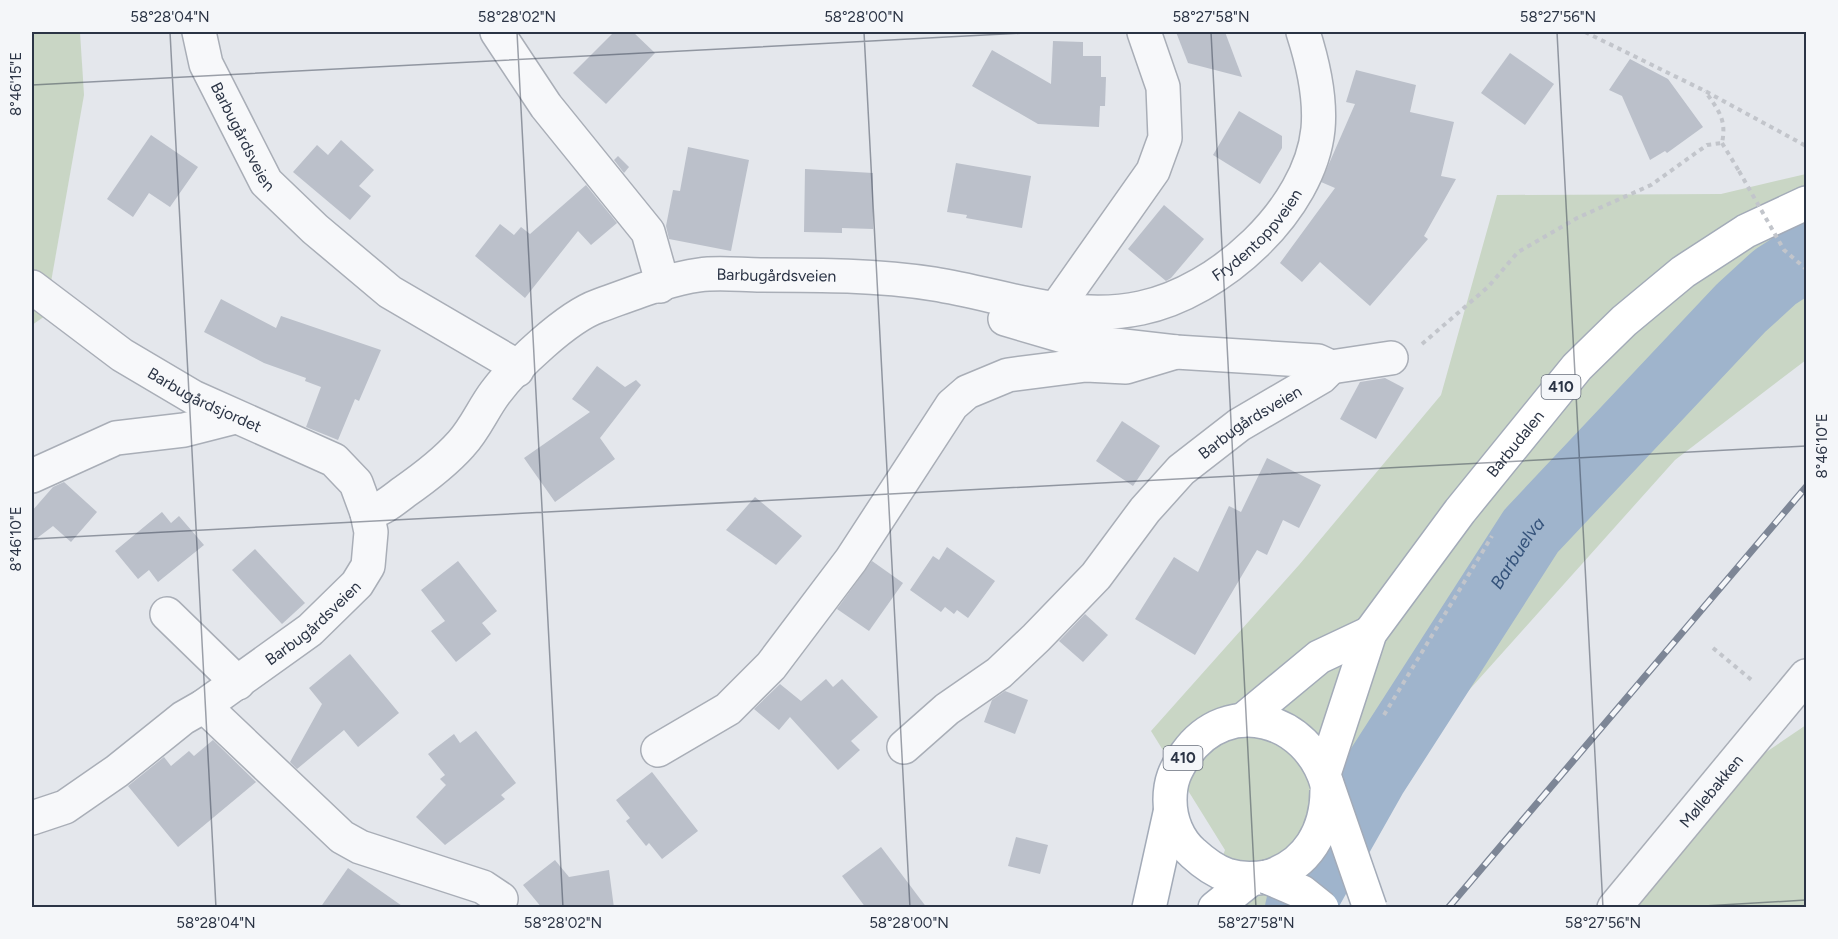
<svg xmlns="http://www.w3.org/2000/svg" width="1838" height="939" font-family="Figtree,sans-serif">
<style>
.green{fill:#c9d6c5}
.lines{fill:none;stroke-linecap:round;stroke-linejoin:round}
.river{stroke:#9fb4cc;stroke-width:68}
.building{fill:#bbc0ca}
.minor-casing{stroke:#a9aeb7;stroke-width:36}
.primary-casing{stroke:#a3abb8;stroke-width:36}
.path{stroke:#c2c5cb;stroke-width:4;stroke-dasharray:4.5 4.5;stroke-linecap:butt}
.minor{stroke:#f7f8fa;stroke-width:33}
.primary{stroke:#fff;stroke-width:33}
.rail-casing{stroke:#7d8696;stroke-width:7}
.rail{stroke:#f4f6f9;stroke-width:4.5;stroke-dasharray:14;stroke-linecap:butt}
.primary-bridge-casing{stroke:#a3abb8;stroke-width:36;stroke-linecap:butt}
.path-bridge{stroke:#c2c5cb;stroke-width:4;stroke-dasharray:4.5 4.5;stroke-linecap:butt}
.primary-bridge{stroke:#fff;stroke-width:33}
.ticks{fill:none;stroke:#2b3445;stroke-width:1.5;stroke-opacity:0.45}
.labels{text-anchor:middle;stroke-width:4.5;stroke-linejoin:round;paint-order:stroke}
.shield{fill:#f4f6f9;stroke:#676e7b;stroke-width:1.5}
.shield-label{font-size:15px;font-weight:bold;fill:#2b3445}
.street-label{font-size:16px;fill:#2b3445;stroke:#f4f6f9}
.water-label{font-size:18px;font-style:italic;fill:#34527a;stroke:#f4f6f9}
.neatline{fill:none;stroke:#2b3445;stroke-width:2}
.ticks-label{font-size:15px;text-anchor:middle;fill:#2b3445}
</style>
<rect width="100%" height="100%" fill="#e4e7ec"/>
<g class="green">
<polygon points="32,32 80,32 84,95 45,316 32,325"/>
<polygon points="1806,174 1806,360 1675,460 1384,785 1318,907 1204,907 1225,850 1151,731 1299,565 1441,395 1497,195 1721,194"/>
<polygon points="1806,725 1806,907 1610,908 1747,765"/>
</g>
<g class="lines">
<path class="river" id="s1" d="M1299 908 1373 777 1531 531 1741 308 1775 277 1806 257"/>
</g>
<g class="building">
<polygon points="614,32 633,32 655,53 606,104 573,73"/>
<polygon points="1176,32 1225,32 1242,77 1188,63"/>
<polygon points="1053,41 1083,42 1083,56 1101,56 1101,77 1106,77 1105,106 1100,106 1099,127 1038,124 972,86 992,50 1051,84"/>
<polygon points="1510,53 1554,84 1525,125 1481,93"/>
<polygon points="1630,59 1668,79 1703,127 1667,153 1665,151 1650,160 1622,96 1609,90"/>
<polygon points="1356,70 1416,85 1410,112 1454,122 1441,176 1456,179 1424,236 1428,239 1370,306 1320,262 1302,282 1280,263 1335,188 1321,182 1355,104 1346,102"/>
<polygon points="1239,111 1282,136 1282,148 1260,184 1213,155"/>
<polygon points="151,135 198,167 170,207 149,193 133,217 107,199"/>
<polygon points="341,140 374,170 359,186 371,196 350,220 293,172 317,145 328,155"/>
<polygon points="688,147 749,160 731,251 669,239 666,226 673,190 680,191"/>
<polygon points="618,156 629,167 624,173 614,160"/>
<polygon points="956,163 1031,176 1022,228 966,218 967,215 947,212"/>
<polygon points="805,169 873,173 873,229 842,228 842,233 804,232"/>
<polygon points="586,185 617,223 591,245 578,231 525,298 475,256 500,224 514,235 521,227 530,234"/>
<polygon points="1164,205 1204,239 1171,278 1166,281 1128,249"/>
<polygon points="221,299 276,328 281,316 381,350 359,401 355,399 338,440 306,427 321,387 305,381 306,378 264,363 204,332"/>
<polygon points="597,366 625,387 636,380 641,385 600,438 615,459 555,502 524,458 590,412 572,399"/>
<polygon points="1385,378 1404,388 1376,439 1340,419 1360,382"/>
<polygon points="1122,421 1160,446 1133,486 1096,461"/>
<polygon points="1267,458 1321,485 1299,528 1283,520 1267,555 1257,550 1195,655 1135,619 1174,557 1198,572 1229,506 1241,512"/>
<polygon points="64,482 97,512 71,542 53,526 32,542 32,511 53,487"/>
<polygon points="755,497 802,536 776,565 726,530"/>
<polygon points="162,512 171,523 179,516 204,545 158,582 149,570 138,579 115,551"/>
<polygon points="947,547 995,581 968,618 957,610 954,614 945,607 941,612 910,590 933,556 939,560"/>
<polygon points="255,549 305,603 282,624 232,570"/>
<polygon points="458,561 497,611 482,623 491,634 456,662 431,631 445,621 421,590"/>
<polygon points="872,561 903,583 869,631 837,609"/>
<polygon points="1085,614 1108,635 1083,662 1059,641"/>
<polygon points="350,654 399,713 358,747 344,730 297,769 290,762 322,704 309,688"/>
<polygon points="826,679 833,687 842,679 878,717 851,741 860,750 838,770 790,717 779,730 754,709 780,684 801,701"/>
<polygon points="1005,691 1028,700 1015,734 984,722 992,700"/>
<polygon points="476,731 516,783 501,795 505,799 445,845 416,817 446,785 440,779 445,775 428,754 454,734 460,743"/>
<polygon points="213,740 256,782 178,847 128,786 164,757 171,766 189,751 194,756"/>
<polygon points="652,772 698,831 662,859 649,843 646,846 626,821 630,818 616,800"/>
<polygon points="1016,837 1048,845 1040,874 1008,866"/>
<polygon points="881,847 927,908 866,908 842,876"/>
<polygon points="555,860 569,877 609,870 614,908 542,908 523,885"/>
<polygon points="348,868 405,908 320,908"/>
</g>
<g class="lines">
<g class="minor-casing">
<g id="minor">
<path id="s2" d="M199 32 206 64 266 182 315 229 390 292 508 361 517 370"/>
<polyline points="497,32 546,106 648,232 659,271 660,286"/>
<path id="s3" d="M32 287 122 355 193 397 334 460 356 483 367 513"/>
<polyline points="1055,310 1153,171 1165,138 1163,87 1144,32"/>
<polyline points="1005,319 1080,341 1176,352 1318,361 1331,367"/>
<polyline points="1331,367 1391,358"/>
<polyline points="32,476 116,438 184,430 235,417"/>
<polyline points="167,614 238,683"/>
<polyline points="204,706 342,837 360,847 483,887 501,899"/>
<path id="s4" d="M904 747 947 709 999 673 1036 638 1096 576 1145 510 1181 470 1239 425 1321 377 1331 367"/>
<polyline points="658,750 728,709 771,666 851,560 952,405 967,392 1008,375 1086,365 1126,367 1176,352"/>
<path id="s5" d="M32 818 65 807 117 771 183 718 204 706 310 630 357 584 368 566 371 532 367 513C382 510 392 501 404 492 424 478 445 462 461 444 475 429 483 409 495 393 515 366 567 317 598 306 629 295 668 279 699 275 719 272 741 275 761 275 819 275 877 275 934 284 1003 295 1070 323 1141 308 1219 292 1310 210 1318 129 1321 96 1313 63 1303 32"/>
<path id="s6" d="M1614 908 1806 676"/>
</g>
</g>
<g class="primary-casing">
<g id="primary">
<polyline points="1243,720 1319,657 1370,633"/>
<path id="s7" d="M1324 774 1370 633 1460 511 1577 367 1624 321 1683 272 1746 231 1806 203"/>
<path d="M1267 877C1235 882 1217 875 1193 853 1178 840 1170 820 1170 800 1170 781 1175 770 1186 754 1228 695 1308 718 1327 784"/>
<polyline points="1149,908 1170,813"/>
<polyline points="1215,908 1251,879"/>
</g>
</g>
<g class="path">
<polyline points="1585,32 1705,91 1806,146"/>
<polyline points="1722,143 1739,171"/>
<path d="M1422 344 1488 287 1518 252 1577 218 1651 185 1707 145 1722 143C1727 119 1718 110 1705 91"/>
<polyline points="1713,648 1754,682"/>
<polyline points="1384,715 1492,536"/>
</g>
<use href="#minor" class="minor"/>
<use href="#primary" class="primary"/>
<g class="rail-casing">
<polyline id="rail" points="1448,908 1806,487"/>
</g>
<use href="#rail" class="rail"/>
<g class="primary-bridge-casing">
<g id="primary-bridge">
<polyline points="1327,784 1370,908"/>
<path d="M1267 877C1308 865 1327 830 1327 790"/>
<polyline points="1267,877 1302,892 1322,908"/>
</g>
</g>
<polyline class="path-bridge" points="1739,171 1784,250 1806,269"/>
<use href="#primary-bridge" class="primary-bridge"/>
</g>
<path class="ticks" d="M170 32 216 908M517 32 563 908M864 32 910 908M1211 32 1256 908M1557 32 1603 908M32 85 1044 32M32 539 1806 446M1670 908 1806 900"/>
<g class="labels">
<g class="shield">
<rect x="1541.5" y="375" width="39" height="24" rx="4.5"/>
<rect x="1163.5" y="746" width="39" height="24" rx="4.5"/>
</g>
<g class="shield-label">
<text x="1561" y="392">410</text>
<text x="1183" y="763">410</text>
</g>
<g class="street-label">
<text dy="6" stroke="none"><textPath href="#s2" startOffset="114">Barbugårdsveien</textPath></text>
<text dy="6" stroke="none"><textPath href="#s5" startOffset="1484">Frydentoppveien</textPath></text>
<text dy="6" stroke="none"><textPath href="#s5" startOffset="976">Barbugårdsveien</textPath></text>
<text dy="6" stroke="none"><textPath href="#s3" startOffset="207">Barbugårdsjordet</textPath></text>
<text dy="6" stroke="none"><textPath href="#s4" startOffset="478">Barbugårdsveien</textPath></text>
<text dy="6" stroke="none"><textPath href="#s7" startOffset="387">Barbudalen</textPath></text>
<text dy="6" stroke="none"><textPath href="#s5" startOffset="344">Barbugårdsveien</textPath></text>
<text dy="6" stroke="none"><textPath href="#s6" startOffset="152">Møllebakken</textPath></text>
</g>
<g class="water-label">
<text dy="6" stroke="none"><textPath href="#s1" startOffset="417">Barbuelva</textPath></text>
</g>
</g>
<rect width="1838" height="939" fill="none" stroke="#f4f6f9" stroke-width="66"/>
<rect x="33" y="33" width="1772" height="873" class="neatline"/>
<g class="ticks-label">
<text x="170" y="22">58°28'04"N</text>
<text x="517" y="22">58°28'02"N</text>
<text x="864" y="22">58°28'00"N</text>
<text x="1211" y="22">58°27'58"N</text>
<text x="1558" y="22">58°27'56"N</text>
<text transform="translate(16 84) rotate(-90)" y="5">8°46'15"E</text>
<text transform="translate(1822 446) rotate(-90)" y="5">8°46'10"E</text>
<text transform="translate(16 539) rotate(-90)" y="5">8°46'10"E</text>
<text x="216" y="928">58°28'04"N</text>
<text x="563" y="928">58°28'02"N</text>
<text x="909" y="928">58°28'00"N</text>
<text x="1256" y="928">58°27'58"N</text>
<text x="1603" y="928">58°27'56"N</text>
</g>
</svg>
